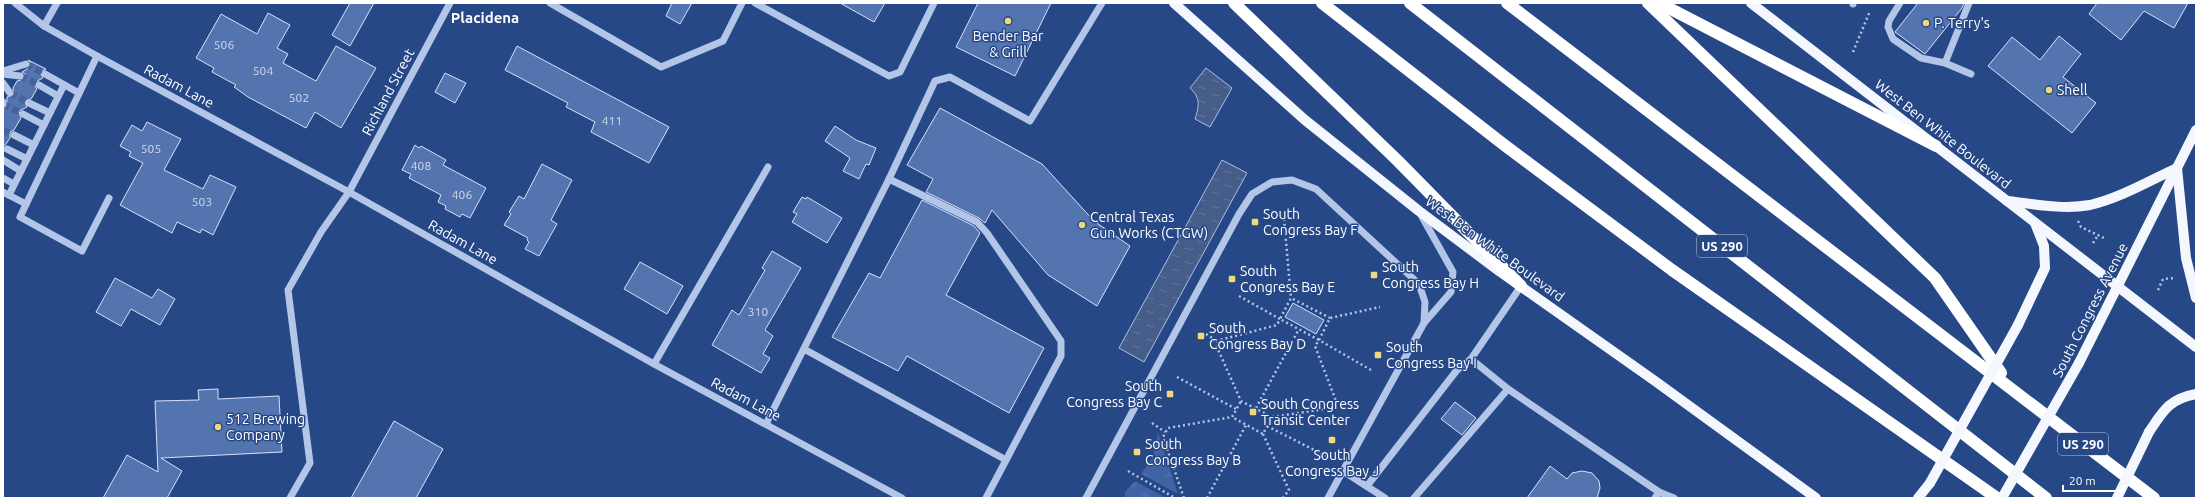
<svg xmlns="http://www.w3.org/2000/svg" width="2199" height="501" font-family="Ubuntu,sans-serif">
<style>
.grass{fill:url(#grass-tufts)}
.water{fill:url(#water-ripples);stroke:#a7bfe9}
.building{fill:#5474b0;stroke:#d6e2f6}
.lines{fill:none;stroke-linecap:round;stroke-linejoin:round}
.minor-tunnel{stroke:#476399;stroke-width:7;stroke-dasharray:7 3.5;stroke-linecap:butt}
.path{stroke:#b3c6e8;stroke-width:2.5;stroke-dasharray:2 3;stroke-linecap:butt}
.minor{stroke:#b3c6e8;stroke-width:7}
.major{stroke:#f5f7fe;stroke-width:10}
.highway{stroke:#fff;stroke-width:12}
.major-bridge{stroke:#f5f7fe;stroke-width:10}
.poi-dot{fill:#f0d978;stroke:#274887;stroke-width:1.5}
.labels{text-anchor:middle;stroke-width:3;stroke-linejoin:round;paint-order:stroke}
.number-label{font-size:12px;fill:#d4dceb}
.shield{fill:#274887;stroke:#bec8db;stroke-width:1}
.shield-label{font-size:13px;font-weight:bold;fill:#fff}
.poi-label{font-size:14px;fill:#fff;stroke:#274887;text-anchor:start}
.street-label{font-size:14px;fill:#fff;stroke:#274887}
.neighbourhood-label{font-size:15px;font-weight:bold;fill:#fff;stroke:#274887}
</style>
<defs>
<pattern id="grass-tufts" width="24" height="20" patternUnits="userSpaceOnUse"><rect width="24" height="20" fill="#3f63a5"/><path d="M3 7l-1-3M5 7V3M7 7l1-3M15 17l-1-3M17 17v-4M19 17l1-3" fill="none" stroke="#5c7ab2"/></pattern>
<pattern id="water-ripples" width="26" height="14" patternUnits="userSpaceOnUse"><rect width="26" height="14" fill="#465d8a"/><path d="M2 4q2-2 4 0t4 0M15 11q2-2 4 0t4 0" fill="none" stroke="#62759c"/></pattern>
</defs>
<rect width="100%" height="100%" fill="#274887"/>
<g class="grass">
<polygon points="1158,433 1178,494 1141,474 1153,457"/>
<polygon points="1135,481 1166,498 1125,498 1125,492"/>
</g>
<g class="water">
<path d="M1206 68 1232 88 1210 127 1195 119C1199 106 1201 98 1190 88Z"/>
<polygon points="1222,160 1247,173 1144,362 1119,348"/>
</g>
<g class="building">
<polygon points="350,3 374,3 350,46 332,35"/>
<polygon points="672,3 692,3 680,24 666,16"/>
<polygon points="840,3 885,3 874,22"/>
<polygon points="978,3 1051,3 1015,76 956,47"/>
<polygon points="1918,3 1964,3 1962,8 1925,54 1895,32"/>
<polygon points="2097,3 2188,3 2174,28 2144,11 2121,40 2089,14"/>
<polygon points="268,13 290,25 277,48 288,54 283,63 316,81 336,46 376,68 341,128 315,112 306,128 248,97 234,87 236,85 212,72 214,68 196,58 221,14 257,34"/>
<polygon points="2059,36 2081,54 2063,77 2096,103 2072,133 1988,66 2012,37 2040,60"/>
<polygon points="517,46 669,127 649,163 591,132 595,122 566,107 568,103 505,70"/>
<polygon points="28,60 46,69 40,72 43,78 35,82 34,85 37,89 31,99 25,101 27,107 19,111 21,118 14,130 10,132 10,138 6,144 3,146 3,109 7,106 7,97 14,95 13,88 17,81 24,79 25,74 22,72 30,67 31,63"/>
<polygon points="445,73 466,83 455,103 435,92"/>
<polygon points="940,108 1042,164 1094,221 1130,246 1097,306 1048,275 992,210 985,223 979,218 926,192 933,179 907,165"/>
<polygon points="147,122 181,139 164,170 203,189 210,175 236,187 213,235 202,229 200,233 177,222 172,233 120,205 143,163 129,156 131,152 120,146 132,125 142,131"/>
<polygon points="835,126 856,140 876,148 869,165 866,164 859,179 843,171 850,158 825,141"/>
<polygon points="415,145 419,148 421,146 446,160 443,165 486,188 470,218 462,214 460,217 445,209 446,206 438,202 441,195 409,178 411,174 402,170"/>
<polygon points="542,164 572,180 551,220 557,224 539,256 525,249 529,242 527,240 528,238 504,225 511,214 509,212 519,196 524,199"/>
<polygon points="802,197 806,199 807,197 842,218 827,243 792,222 797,214 793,212"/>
<polygon points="922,200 974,226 980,233 946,295 1044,348 1009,413 907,356 898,371 832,337 869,273 880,278"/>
<polygon points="772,251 801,268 765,330 773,336 763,354 770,358 761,373 712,345 732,310 739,315 765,270 762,268"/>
<polygon points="640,262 683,286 667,314 624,289"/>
<polygon points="115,278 152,298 158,289 175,299 160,325 131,309 121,326 96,312"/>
<polygon points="1293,303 1324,320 1316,334 1285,317"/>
<polygon points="218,389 218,399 279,396 282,452 161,458 182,471 167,498 103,498 127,455 158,472 155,401 199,400 198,390"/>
<polygon points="1455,402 1476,418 1462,435 1441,419"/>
<polygon points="394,421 443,449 416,498 351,498"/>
<polygon points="1550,466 1567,479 1572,473 1582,471 1592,473 1599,481 1600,488 1597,498 1527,498"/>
</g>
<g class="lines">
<g class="minor-tunnel">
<polyline points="26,64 45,74"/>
<polyline points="20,76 39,85"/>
<polyline points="10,93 29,103"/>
<polyline points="3,104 23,114"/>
<polyline points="3,130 14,135"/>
</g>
<g class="path">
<polyline points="1853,52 1870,11"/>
<polyline points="1284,219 1291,298"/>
<polyline points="2078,221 2081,227 2104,238"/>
<polyline points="2093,243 2098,235"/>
<polyline points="2158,290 2163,279 2175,278"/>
<polyline points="1239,296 1280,319 1277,325 1220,340 1216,345 1241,401 1272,417 1263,434 1232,417 1241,401"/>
<polyline points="1206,334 1218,342"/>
<polyline points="1371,370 1319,340 1330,318 1380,307"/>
<polyline points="1177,377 1236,409"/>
<polyline points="1334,405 1338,407"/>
<polyline points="1256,408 1299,329"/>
<polyline points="1272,417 1332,408 1336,401 1315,346 1319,340 1280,319 1291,298 1330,318"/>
<polyline points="1152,423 1165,432"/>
<polyline points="1267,426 1326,456"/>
<polyline points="1263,434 1289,490 1283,498"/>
<polyline points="1128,471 1175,498"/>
<polyline points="1184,498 1163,437 1168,428 1232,417"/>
<polyline points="1207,498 1246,425"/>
</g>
<g class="minor">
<polyline points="15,3 44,26 97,56 349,192 654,364 902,498"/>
<polyline points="550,3 661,67 723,41 742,3"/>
<polyline points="755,3 889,76 900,72 934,3"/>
<polyline points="1900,3 1889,21 1888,27 1893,39 1921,58 1945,63 1971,74"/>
<polyline points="1853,4 1853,3"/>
<polyline points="44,26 57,3"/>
<polyline points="97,56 20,217 82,251 109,198"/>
<polyline points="1945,63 1969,3"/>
<polyline points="3,71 26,64"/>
<polyline points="3,74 20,76"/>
<polyline points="45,74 79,93"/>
<polyline points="3,83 10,93"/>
<polyline points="39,85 58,96"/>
<polyline points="3,102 3,104"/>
<polyline points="29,103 50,113"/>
<polyline points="23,114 44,125"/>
<polyline points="14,135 34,145"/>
<polyline points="7,149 27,159"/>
<polyline points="3,160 21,171"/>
<polyline points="3,178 14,184"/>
<polyline points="889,179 977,222 987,233 1061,341 1061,356 986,498"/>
<polyline points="3,192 26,204"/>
<polyline points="9,195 64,85"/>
<polyline points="1421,215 1453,272 1451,292 1424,323"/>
<polyline points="804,349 1006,460"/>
<polyline points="654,364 768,167"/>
<polyline points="1508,389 1659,492"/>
<polyline points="766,424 889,179 935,81 950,77 1030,121 1102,3"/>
<polyline points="1343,471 1385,498"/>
<polyline points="1367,486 1457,370 1471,359"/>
<polyline points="290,498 310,463 288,290 321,232 349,192 450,3"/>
<polyline points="1086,498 1239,214 1252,194 1272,182 1292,180 1316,189 1419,284 1425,302 1424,323 1328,498"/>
<polyline points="1414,498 1508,389 1471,359 1521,286"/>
<polyline points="1655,498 1659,492 1674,498"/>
</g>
<g class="major">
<polyline points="1174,3 1305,120 1419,211 1499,271 1655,381 1816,498"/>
<polyline points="1751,3 2196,347"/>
<polyline points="2177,168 2186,258 2196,298"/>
<path d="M2007 201C2034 204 2063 210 2090 205 2120 198 2149 181 2177 168"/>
<polyline points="2018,325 2045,268 2044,246 2035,223"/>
<polyline points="2079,363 2196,130"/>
<path d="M2149 432C2163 411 2169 399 2196 394"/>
<polyline points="1918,498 1930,483"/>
</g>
<g class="highway">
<polyline points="1234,3 1398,161 1521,286"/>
<polyline points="1322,3 1503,144 1672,270 1997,498"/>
<polyline points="1410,3 2046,498"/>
<polyline points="1507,3 2154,498"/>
<polyline points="1648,3 1935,278 2001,373"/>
<polyline points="1659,3 1936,146"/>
</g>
<g class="major-bridge">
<polyline points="1930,483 2018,325"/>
<polyline points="2002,498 2079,363"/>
<polyline points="2117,498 2149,432"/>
</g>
</g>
<g class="poi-dot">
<circle cx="1008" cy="21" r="4"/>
<circle cx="1926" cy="23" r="4"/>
<circle cx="2049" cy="90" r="4"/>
<rect x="1251" y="218" width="8" height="8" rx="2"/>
<circle cx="1082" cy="225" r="4"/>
<rect x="1370" y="271" width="8" height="8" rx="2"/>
<rect x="1228" y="275" width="8" height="8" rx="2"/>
<rect x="1197" y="332" width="8" height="8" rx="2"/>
<rect x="1374" y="351" width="8" height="8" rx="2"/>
<rect x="1166" y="390" width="8" height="8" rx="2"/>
<rect x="1249" y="408" width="8" height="8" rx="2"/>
<circle cx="218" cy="427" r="4"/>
<rect x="1328" y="436" width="8" height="8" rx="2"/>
<rect x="1133" y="448" width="8" height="8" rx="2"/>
</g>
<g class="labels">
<g class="number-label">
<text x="224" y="49">506</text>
<text x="263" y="75">504</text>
<text x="299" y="102">502</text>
<text x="612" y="125">411</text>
<text x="151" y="153">505</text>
<text x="421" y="170">408</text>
<text x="462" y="199">406</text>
<text x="202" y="206">503</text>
<text x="758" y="316">310</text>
</g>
<g class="shield">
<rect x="1697" y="235" width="50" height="22" rx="3"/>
<rect x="2058" y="433" width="50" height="22" rx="3"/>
</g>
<g class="shield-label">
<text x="1722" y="251">US 290</text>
<text x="2083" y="449">US 290</text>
</g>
<g class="poi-label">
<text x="1934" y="28">P. Terry's</text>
<text x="1008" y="41" text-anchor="middle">Bender Bar<tspan x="1008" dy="16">&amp; Grill</tspan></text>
<text x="2057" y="95">Shell</text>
<text x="1263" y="219">South<tspan x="1263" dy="16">Congress Bay F</tspan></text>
<text x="1090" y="222">Central Texas<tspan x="1090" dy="16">Gun Works (CTGW)</tspan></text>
<text x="1382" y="272">South<tspan x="1382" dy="16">Congress Bay H</tspan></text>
<text x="1240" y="276">South<tspan x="1240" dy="16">Congress Bay E</tspan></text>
<text x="1209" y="333">South<tspan x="1209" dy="16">Congress Bay D</tspan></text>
<text x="1386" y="352">South<tspan x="1386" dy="16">Congress Bay I</tspan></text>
<text x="1162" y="391" text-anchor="end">South<tspan x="1162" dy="16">Congress Bay C</tspan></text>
<text x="1261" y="409">South Congress<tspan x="1261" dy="16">Transit Center</tspan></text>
<text x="226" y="424">512 Brewing<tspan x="226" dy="16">Company</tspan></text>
<text x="1145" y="449">South<tspan x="1145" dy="16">Congress Bay B</tspan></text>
<text x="1332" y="460" text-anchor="middle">South<tspan x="1332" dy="16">Congress Bay J</tspan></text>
</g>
<g class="street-label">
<text transform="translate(179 86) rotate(28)" y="5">Radam Lane</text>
<text transform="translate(388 92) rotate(-62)" y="5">Richland Street</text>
<text transform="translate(1943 134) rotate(38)" y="5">West Ben White Boulevard</text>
<text transform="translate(463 242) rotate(29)" y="5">Radam Lane</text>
<text transform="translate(1495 249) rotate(36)" y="5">West Ben White Boulevard</text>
<text transform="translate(2090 310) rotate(-63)" y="5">South Congress Avenue</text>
<text transform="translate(746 399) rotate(28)" y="5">Radam Lane</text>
</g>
<g class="neighbourhood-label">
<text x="485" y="23">Placidena</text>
</g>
</g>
<rect width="2199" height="501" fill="none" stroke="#ffffff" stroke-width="8"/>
<path d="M2063 485v6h61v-6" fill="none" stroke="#ffffff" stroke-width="2"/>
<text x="2069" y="485" font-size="12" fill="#ffffff" stroke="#274887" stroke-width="3" paint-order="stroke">20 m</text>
</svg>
